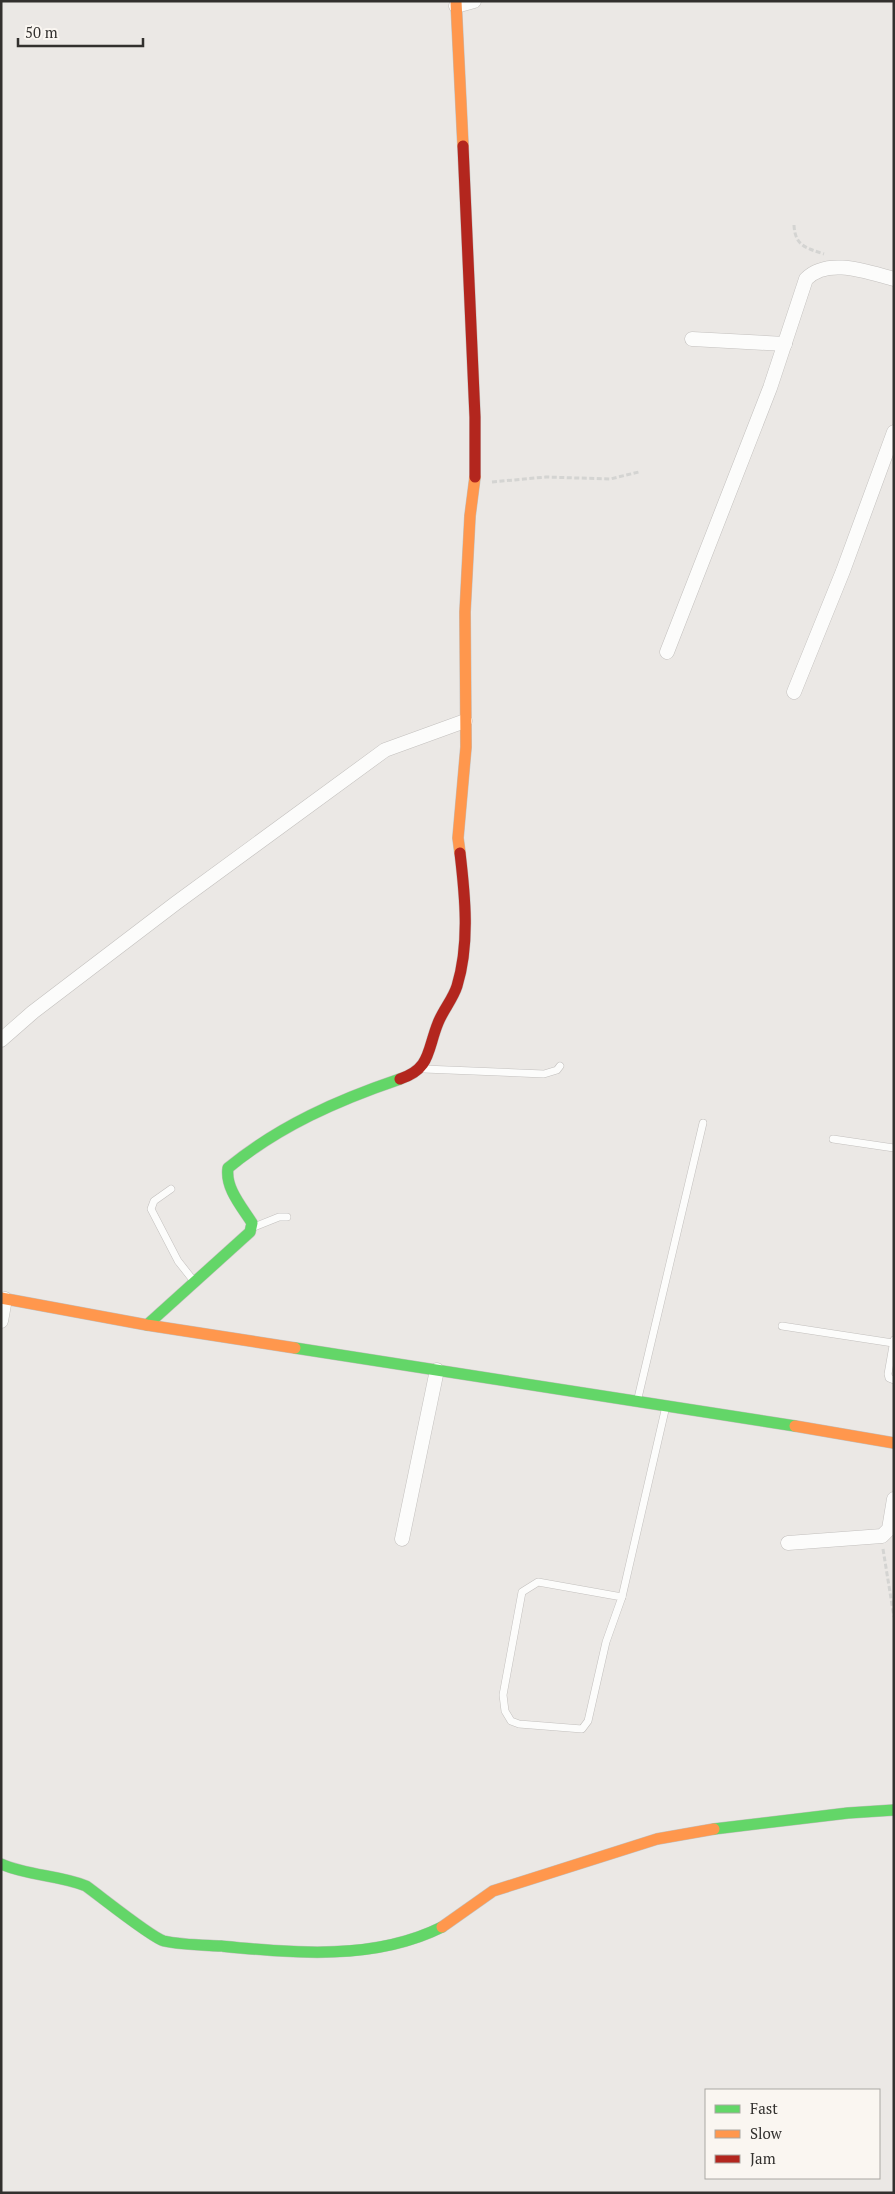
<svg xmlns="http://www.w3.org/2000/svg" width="895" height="2194" font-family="'PT Serif',serif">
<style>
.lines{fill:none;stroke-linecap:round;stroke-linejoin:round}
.lane-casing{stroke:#c3c0be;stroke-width:8}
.street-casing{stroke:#c3c0be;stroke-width:15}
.fast-casing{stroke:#c3c0be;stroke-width:12}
.slow-casing{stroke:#c3c0be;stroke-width:12}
.jam-casing{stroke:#c3c0be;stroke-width:12}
.path{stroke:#d4d4d2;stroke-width:3;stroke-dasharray:5 2.5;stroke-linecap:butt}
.lane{stroke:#fcfcfb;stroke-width:7}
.street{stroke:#fcfcfb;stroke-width:14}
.fast{stroke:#63d668;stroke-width:11}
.slow{stroke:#ff974d;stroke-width:11}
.jam{stroke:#b3261e;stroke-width:11}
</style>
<rect width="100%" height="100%" fill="#ebe8e5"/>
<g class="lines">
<g class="lane-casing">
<g id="lane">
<polyline points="424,1069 544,1074 557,1070 560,1066"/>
<polyline points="833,1139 894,1148"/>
<polyline points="171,1189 154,1201 151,1209 178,1261 193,1280"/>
<polyline points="254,1227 279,1217 287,1217"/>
<polyline points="782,1326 893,1343"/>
<polyline points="894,1340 888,1374 889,1378 894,1380"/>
<polyline points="638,1398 703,1123"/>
<polygon points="538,1582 622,1597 606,1642 588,1721 582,1729 519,1724 511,1721 505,1711 503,1695 522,1592"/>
<polyline points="622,1597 666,1406"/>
</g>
</g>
<g class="street-casing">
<g id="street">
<polyline points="456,6 474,1"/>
<polyline points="692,339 785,344"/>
<path d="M667 652 770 388 806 279C828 257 867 272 894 279"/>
<polyline points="794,692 843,571 894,432"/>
<polyline points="1,1040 33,1012 176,903 385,750 465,721"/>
<polyline points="1,1321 5,1299"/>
<polyline points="402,1539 437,1370"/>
<polyline points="788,1543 882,1536 889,1529 894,1499"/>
</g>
</g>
<g class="fast-casing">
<g id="fast">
<path d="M147 1325 250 1232 252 1223C242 1207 225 1188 228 1168 279 1126 338 1100 400 1079"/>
<polyline points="295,1348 795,1426"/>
<polyline points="714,1829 848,1813 894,1810"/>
<path d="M1 1864C28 1876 59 1875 86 1886 100 1896 152 1938 164 1941 182 1945 202 1945 221 1946 294 1953 374 1961 442 1927"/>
</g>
</g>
<g class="slow-casing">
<g id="slow">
<polyline points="456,1 463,146"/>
<polyline points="460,853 458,838 466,747 465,612 470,516 475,477"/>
<polyline points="1,1298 147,1325 295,1348"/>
<polyline points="795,1426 894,1443"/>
<polyline points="442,1927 493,1891 657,1839 714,1829"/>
</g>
</g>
<g class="jam-casing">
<g id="jam">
<polyline points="463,146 475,417 475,477"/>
<path d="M400 1079C431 1069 427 1050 438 1023 443 1010 453 999 457 986 470 944 465 895 460 853"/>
</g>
</g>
<g class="path">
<path d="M794 225C795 246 806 248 824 254"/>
<polyline points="492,482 546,477 610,479 639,472"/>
<polyline points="883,1549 894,1617"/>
</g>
<use href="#lane" class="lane"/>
<use href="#street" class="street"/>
<use href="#fast" class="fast"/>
<use href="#slow" class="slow"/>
<use href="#jam" class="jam"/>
</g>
<rect width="895" height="2194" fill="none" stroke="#32302e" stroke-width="5"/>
<rect x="705" y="2089" width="175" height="90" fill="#faf6f1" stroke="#aaa7a3"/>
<rect x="715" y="2105" width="25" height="8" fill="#63d668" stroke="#aaa7a3"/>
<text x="750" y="2114" font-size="15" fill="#32302e">Fast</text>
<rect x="715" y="2130" width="25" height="8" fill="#ff974d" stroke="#aaa7a3"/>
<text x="750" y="2139" font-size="15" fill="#32302e">Slow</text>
<rect x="715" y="2155" width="25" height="8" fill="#b3261e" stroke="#aaa7a3"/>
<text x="750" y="2164" font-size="15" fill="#32302e">Jam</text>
<path d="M18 38v8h125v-8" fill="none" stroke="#32302e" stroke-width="2.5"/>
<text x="25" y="38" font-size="15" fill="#32302e" stroke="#faf6f1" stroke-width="4" paint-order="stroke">50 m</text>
</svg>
